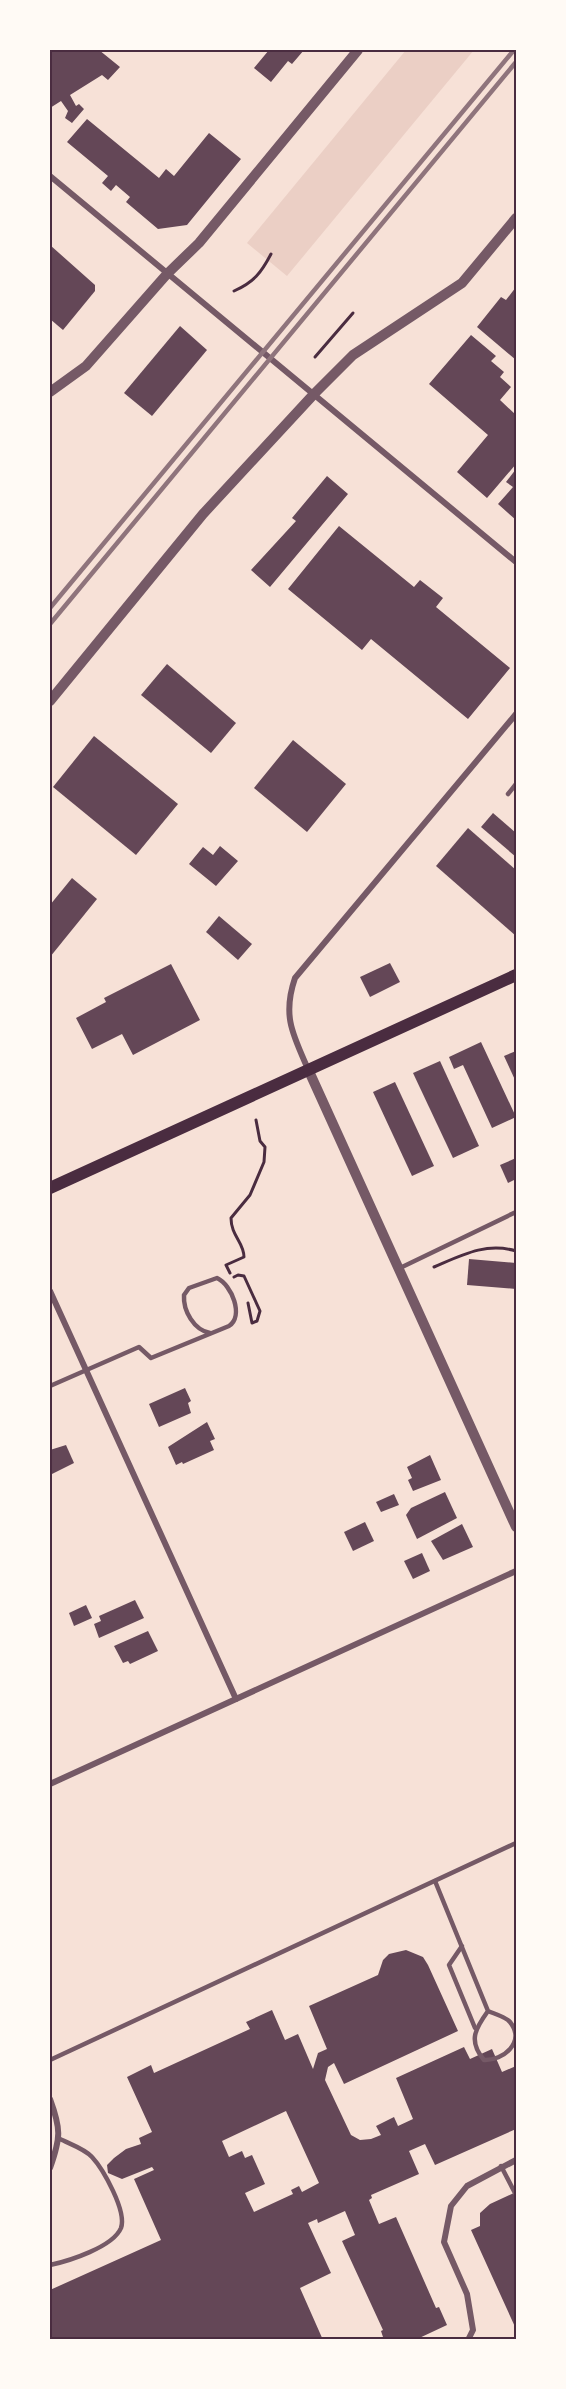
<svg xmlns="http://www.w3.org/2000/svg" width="566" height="2389" font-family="'Varela Round',sans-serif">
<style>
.green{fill:#ebcfc5}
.building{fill:#644757;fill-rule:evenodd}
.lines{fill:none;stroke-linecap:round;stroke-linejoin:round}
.path{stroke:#4a2c40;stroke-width:3}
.service{stroke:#755966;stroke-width:4.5}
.minor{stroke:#755966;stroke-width:6}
.tertiary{stroke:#755966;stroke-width:10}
.secondary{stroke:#4a2c40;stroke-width:12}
.rail{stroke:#8f747c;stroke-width:4.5}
.neatline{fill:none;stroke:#4a2c40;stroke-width:2}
</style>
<rect width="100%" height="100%" fill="#f7e1d7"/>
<polygon class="green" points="406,50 474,50 287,276 247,243"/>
<g class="building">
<polygon points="50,50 99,50 120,67 108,80 102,75 70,95 76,106 79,104 84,109 72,123 65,118 68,111 61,101 50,108"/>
<polygon points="269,50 304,50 292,64 288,61 271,82 254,68"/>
<polygon points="87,119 159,178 166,169 174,176 209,133 241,159 187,225 158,229 126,202 130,197 116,185 111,191 102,183 108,176 67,142"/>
<polygon points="50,245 95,285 95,291 63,330 50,319"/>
<polygon points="516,287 516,360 477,327 501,297 506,300"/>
<polygon points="180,326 207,350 152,416 124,393"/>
<polygon points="471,335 496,356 491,361 504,372 500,377 511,387 500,400 516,415 516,464 487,498 457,472 488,435 429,384"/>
<polygon points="516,469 516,520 498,504 513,487 506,482"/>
<polygon points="327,476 348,494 270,587 251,570 296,521 292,518"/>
<polygon points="339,526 414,587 420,580 443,598 436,607 510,668 468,719 371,639 362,650 288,589"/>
<polygon points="167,664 236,723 211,753 141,695"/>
<polygon points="94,736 178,804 136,855 53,787"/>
<polygon points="293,740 346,784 307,832 254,788"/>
<polygon points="493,813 516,833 516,857 481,827"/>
<polygon points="468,828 516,870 516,936 436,866"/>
<polygon points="220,846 238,861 216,886 189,864 203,847 213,855"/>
<polygon points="72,878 97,899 50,957 50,905"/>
<polygon points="219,916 252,944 238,960 206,932"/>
<polygon points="390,963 400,982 370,997 360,977"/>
<polygon points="171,964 200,1020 133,1055 122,1034 92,1049 76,1018 106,1002 104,998"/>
<polygon points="481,1042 516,1117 492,1128 463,1065 454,1069 449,1057"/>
<polygon points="516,1051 516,1082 504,1056"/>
<polygon points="440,1061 479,1146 453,1158 413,1073"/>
<polygon points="395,1082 434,1166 412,1176 373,1092"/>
<polygon points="516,1158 516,1179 508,1183 500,1165"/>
<polygon points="469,1259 516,1263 516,1289 467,1285"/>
<polygon points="185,1388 191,1401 188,1403 191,1413 159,1427 149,1404"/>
<polygon points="207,1422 215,1439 210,1441 214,1450 183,1464 182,1462 176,1465 168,1447"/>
<polygon points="66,1445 74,1463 50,1475 50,1450"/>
<polygon points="430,1455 441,1480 413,1491 408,1480 412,1478 407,1467"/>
<polygon points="445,1492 457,1518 417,1539 406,1515 411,1508"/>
<polygon points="394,1494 399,1505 381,1512 376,1502"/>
<polygon points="365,1522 374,1541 353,1551 344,1532"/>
<polygon points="462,1524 473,1547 443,1560 431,1541"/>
<polygon points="422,1553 430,1571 413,1579 404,1561"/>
<polygon points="135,1600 144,1618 99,1638 94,1624 101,1621 99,1616"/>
<polygon points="86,1605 92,1618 74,1626 69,1613"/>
<polygon points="148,1631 158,1651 130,1664 128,1661 123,1663 114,1646"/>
<path d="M406 1950 423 1957 428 1965 458 2031 344 2084 334 2063 328 2067 325 2080 351 2135 360 2140 371 2139 381 2135 376 2126 394 2117 398 2126 413 2119 396 2078 464 2047 470 2059 492 2049 502 2072 516 2066V2129L435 2165 425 2144 409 2151 419 2174 371 2195 372 2198 369 2200 379 2224 396 2217 436 2308 439 2307 447 2325 415 2340H384L381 2331 383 2330 342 2241 355 2235 345 2211 318 2223 317 2219 308 2223 331 2273 300 2288 323 2340H50V2290L161 2240 134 2179 154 2170 152 2167 122 2179 108 2173 107 2165 114 2158 126 2149 141 2144 139 2138 152 2132 127 2077 151 2065 154 2073 250 2029 246 2022 272 2010 285 2040 298 2034 313 2069 318 2053 327 2049 309 2006 378 1975 383 1960 389 1954ZM286 2111 319 2183 302 2192 299 2186 291 2190 293 2194 254 2212 245 2193 265 2184 252 2155 245 2158 242 2151 229 2157 222 2141Z"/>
<polygon points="516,2192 516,2329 471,2230 480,2226 480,2213 490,2204"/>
</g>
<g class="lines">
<g class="path">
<path d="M234 291C254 282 261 273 271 254"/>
<polyline points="315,357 353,313"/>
<path d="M434 1267C462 1255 486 1242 516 1251"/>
<path d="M230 1273 226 1265 244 1257C244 1242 231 1236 231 1218L250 1195 264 1162 265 1147 260 1141 256 1120"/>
<polyline points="234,1277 238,1275 244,1276 260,1311 257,1321 252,1323 248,1303"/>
</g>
<g class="service">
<polyline points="508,794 516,784"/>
<polyline points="400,1268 516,1212"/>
<path d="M50 1386 139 1347 151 1358 229 1326C244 1316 232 1285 217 1278L189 1288 184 1295C183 1311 194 1330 210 1333"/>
<path d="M435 1881 488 2011C475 2029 468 2041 484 2060 503 2061 526 2042 510 2022 506 2017 495 2014 488 2011"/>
<polyline points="462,1946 449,1965 475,2028"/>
<polyline points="50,2060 516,1843"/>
<polyline points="501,2166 515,2193"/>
<path d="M50 2265C69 2261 113 2247 121 2228 127 2211 103 2169 92 2157 85 2149 70 2144 60 2139"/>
</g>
<g class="minor">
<polyline points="50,176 516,562"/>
<path d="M308 1069C293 1035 282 1016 295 978L516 714"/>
<polyline points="50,1291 236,1699"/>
<polyline points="50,1784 516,1571"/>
<path d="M50 2099C61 2129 61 2137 50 2168"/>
<polyline points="468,2340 473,2330 467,2294 444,2242 451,2206 467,2186 516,2160"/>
</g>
<g class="tertiary">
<polyline points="50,392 86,366 167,274 199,243 358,50"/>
<polyline points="50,701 203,514 314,394 353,355 462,283 516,218"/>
<polyline points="308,1069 516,1527"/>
</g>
<polyline class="secondary" points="50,1188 516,975"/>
<g class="rail">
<polyline points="50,608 514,50"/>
<polyline points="50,624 516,62"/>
</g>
</g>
<rect width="566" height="2389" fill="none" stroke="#fffaf5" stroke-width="102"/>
<rect x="51" y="51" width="464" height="2287" class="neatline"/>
</svg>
